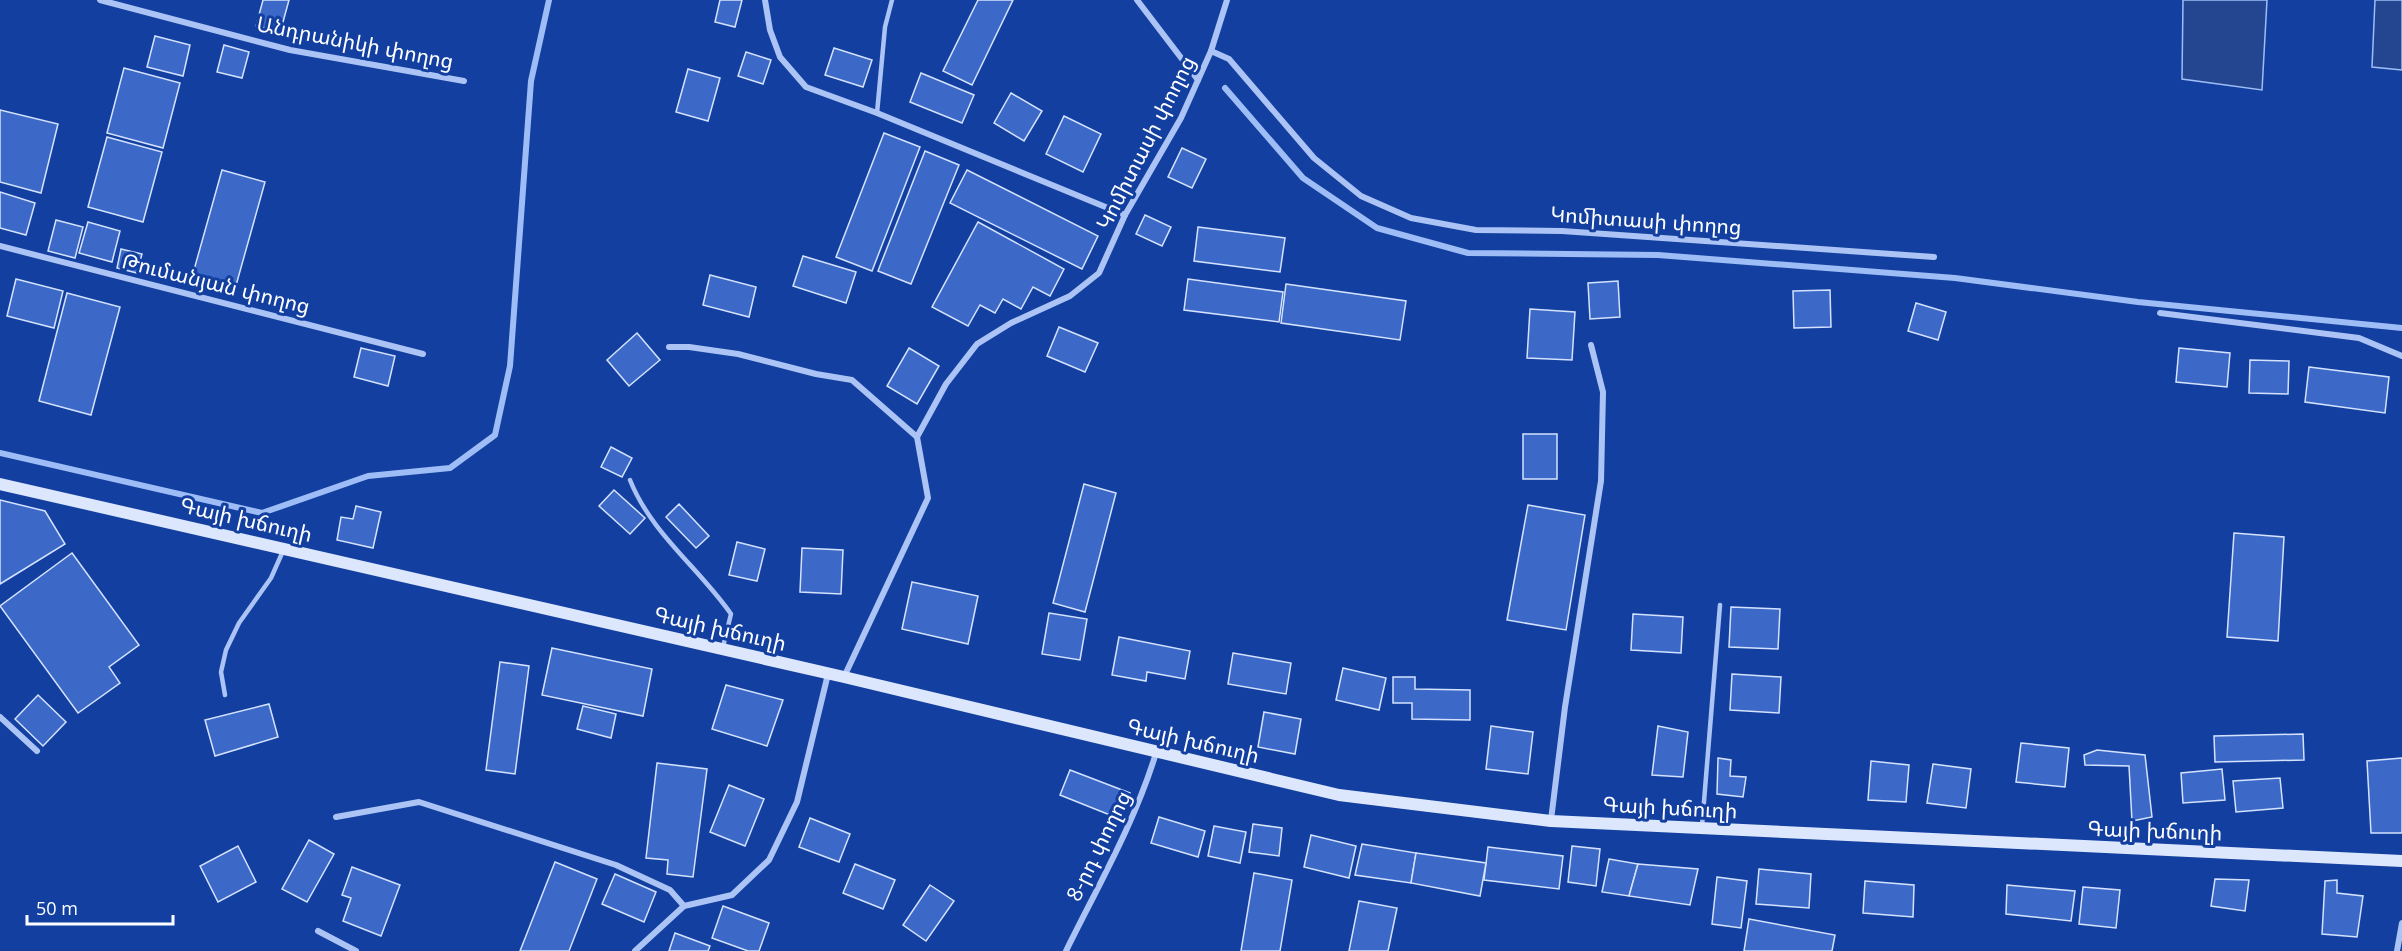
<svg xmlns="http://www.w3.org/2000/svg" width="2402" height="951" font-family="'Open Sans','Noto Sans Armenian',sans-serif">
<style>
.water{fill:#24458f;stroke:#9ebdf7;stroke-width:1.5}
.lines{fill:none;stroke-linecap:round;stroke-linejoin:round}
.stream{stroke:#9ebdf7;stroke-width:6}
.building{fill:#3c69c7;stroke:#d4e2fe;stroke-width:1.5}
.service{stroke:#acc4f5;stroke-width:4.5}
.minor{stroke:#acc4f5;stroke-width:6}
.secondary{stroke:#dce6fd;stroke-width:12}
.labels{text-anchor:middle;stroke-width:6;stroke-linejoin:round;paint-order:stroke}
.street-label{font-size:21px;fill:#fff;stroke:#1340a0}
</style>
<rect width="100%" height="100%" fill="#1340a0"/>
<g class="water">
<polygon points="2183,0 2267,0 2262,90 2182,79"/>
<polygon points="2375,0 2402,0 2402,70 2372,67"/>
</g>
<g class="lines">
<g class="stream">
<polyline points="1225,88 1303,178 1377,228 1468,253 1658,255 1955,278 2138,302 2402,328"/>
<polyline points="0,453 262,513 368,476 450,468 495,435 510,366 531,81 549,0"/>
</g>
</g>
<g class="building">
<polygon points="263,0 289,0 280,33 256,26"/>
<polygon points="720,0 742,0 735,27 715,22"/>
<polygon points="978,0 1013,0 972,85 943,71"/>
<polygon points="155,36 190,45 183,76 147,67"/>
<polygon points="224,45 249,52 242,78 217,72"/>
<polygon points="834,48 872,60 863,87 825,75"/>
<polygon points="746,52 771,60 763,84 738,76"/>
<polygon points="124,68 180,83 163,148 107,133"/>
<polygon points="688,69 720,78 708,121 676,112"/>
<polygon points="921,73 974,95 962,123 910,102"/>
<polygon points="1011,93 1042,111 1024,141 994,123"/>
<polygon points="0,110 58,124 41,193 0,182"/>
<polygon points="1064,116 1101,134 1083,172 1046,154"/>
<polygon points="884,133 920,147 872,271 836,257"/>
<polygon points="107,137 162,152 143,222 88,207"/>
<polygon points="1182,148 1206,159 1192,188 1168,177"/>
<polygon points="925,151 959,165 911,284 878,271"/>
<polygon points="222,170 265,182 235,289 192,277"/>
<polygon points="967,170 1098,236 1082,269 950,203"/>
<polygon points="0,192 35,203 26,235 0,228"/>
<polygon points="1145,215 1171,227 1162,246 1136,234"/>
<polygon points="56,220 83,227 75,258 48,251"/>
<polygon points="88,222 120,231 112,262 79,253"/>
<polygon points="978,222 1064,269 1050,296 1033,287 1021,309 1003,299 995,313 980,305 968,326 932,307"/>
<polygon points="1198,227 1285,238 1280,272 1194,261"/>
<polygon points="121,249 142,254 137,273 117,268"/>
<polygon points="803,256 856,272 846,303 793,286"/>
<polygon points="710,275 756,287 749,317 703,305"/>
<polygon points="16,279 63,291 54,328 7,316"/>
<polygon points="1188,279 1283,292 1279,322 1184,310"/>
<polygon points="1618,281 1620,317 1590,319 1588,283"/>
<polygon points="1286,284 1406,301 1400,340 1281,323"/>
<polygon points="1830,290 1831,327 1794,328 1793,291"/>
<polygon points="67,293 120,307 91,415 39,401"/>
<polygon points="1916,303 1946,312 1938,340 1908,331"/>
<polygon points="1530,309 1575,312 1572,360 1527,358"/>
<polygon points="1059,327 1098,343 1085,372 1047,356"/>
<polygon points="637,333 660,360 629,386 607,360"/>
<polygon points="361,348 395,356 388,386 354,377"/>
<polygon points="909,348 939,366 917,404 887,386"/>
<polygon points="2179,348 2230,353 2227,387 2176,382"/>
<polygon points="2250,360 2289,361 2288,394 2249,393"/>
<polygon points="2309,367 2389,377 2385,413 2305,402"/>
<rect x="1523" y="434" width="34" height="45"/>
<polygon points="611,447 632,458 622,477 601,467"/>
<polygon points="1084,484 1116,493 1085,612 1053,603"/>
<polygon points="614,490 645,518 630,534 599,506"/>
<polygon points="0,500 45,511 65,544 0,584"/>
<polygon points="679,504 709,536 696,548 666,517"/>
<polygon points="1528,505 1585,515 1566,630 1507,620"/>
<polygon points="356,506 381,512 373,548 337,540 341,517 353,519"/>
<polygon points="2234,533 2284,537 2278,641 2227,637"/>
<polygon points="737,542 765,549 757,581 729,575"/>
<polygon points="802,548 843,550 841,594 800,592"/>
<polygon points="72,553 139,645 109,667 120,683 78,713 0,606"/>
<polygon points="912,582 978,596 968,644 902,629"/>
<polygon points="1731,607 1780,609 1778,649 1729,647"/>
<polygon points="1049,613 1087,619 1080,660 1042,654"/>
<polygon points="1633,614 1683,617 1681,653 1631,650"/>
<polygon points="1119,637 1190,651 1185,679 1147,672 1146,681 1112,675"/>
<polygon points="552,648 652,669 643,716 542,695"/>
<polygon points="1233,653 1291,663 1286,694 1228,684"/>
<polygon points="500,662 529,666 515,774 486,770"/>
<polygon points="1343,668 1386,678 1379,710 1336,700"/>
<polygon points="1732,674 1781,677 1779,713 1730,710"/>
<polygon points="1393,677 1415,677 1415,689 1470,690 1470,720 1412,719 1412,703 1393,703"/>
<polygon points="726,685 783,700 767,746 712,729"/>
<polygon points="38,695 66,722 43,746 15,719"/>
<polygon points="269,704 278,737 215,756 205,720"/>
<polygon points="583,706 616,714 611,738 577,729"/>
<polygon points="1264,712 1301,719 1295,754 1258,747"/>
<polygon points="1491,726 1533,732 1528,774 1486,769"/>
<polygon points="1658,726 1688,732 1683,777 1652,775"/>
<polygon points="2303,734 2304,760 2215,762 2214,736"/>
<polygon points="2021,743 2069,748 2065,787 2016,782"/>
<polygon points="2097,750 2145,755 2152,817 2132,821 2129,766 2085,765 2084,755"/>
<polygon points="1718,758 1731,760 1730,776 1746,777 1743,797 1717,794"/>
<polygon points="2402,758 2402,833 2371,833 2367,761"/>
<polygon points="1871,761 1909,765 1906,802 1868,800"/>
<polygon points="657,763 707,769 693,877 667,874 668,860 646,858"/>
<polygon points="1933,764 1971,769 1966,808 1927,803"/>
<polygon points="2222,769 2225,800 2183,803 2181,773"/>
<polygon points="1070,770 1130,793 1120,819 1060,795"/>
<polygon points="2280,778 2283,808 2236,812 2233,781"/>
<polygon points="729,785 764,799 745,846 710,832"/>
<polygon points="1159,817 1205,831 1198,857 1151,843"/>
<polygon points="810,818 850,834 839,862 799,847"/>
<polygon points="1253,824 1282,828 1279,856 1249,852"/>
<polygon points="1214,826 1246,832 1240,863 1208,856"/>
<polygon points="1311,835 1356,846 1349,878 1304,867"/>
<polygon points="309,840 334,854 307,902 282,889"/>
<polygon points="1362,844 1416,853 1411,883 1355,875"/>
<polygon points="238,846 256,882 218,902 200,866"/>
<polygon points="1572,846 1600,849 1596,886 1568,882"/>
<polygon points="1488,847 1563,856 1559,889 1484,880"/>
<polygon points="1416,853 1486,863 1480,896 1411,883"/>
<polygon points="1609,859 1638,864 1629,896 1602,892"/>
<polygon points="555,862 597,879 569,951 520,951"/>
<polygon points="855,864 895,880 883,909 843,893"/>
<polygon points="1638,864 1698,869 1690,905 1629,896"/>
<polygon points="352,867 400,885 381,936 343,921 351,898 342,895"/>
<polygon points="1759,869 1811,874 1809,908 1756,904"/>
<polygon points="1254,873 1292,880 1280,951 1241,951"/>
<polygon points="615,874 656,892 644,922 602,904"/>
<polygon points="1717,877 1747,881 1741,928 1712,924"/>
<polygon points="2215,879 2249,880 2245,911 2211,906"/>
<polygon points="2337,880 2337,893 2363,896 2357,937 2322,934 2325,881"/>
<polygon points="1865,881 1914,885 1913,917 1863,913"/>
<polygon points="930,885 954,901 926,941 903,925"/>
<polygon points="2007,885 2075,891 2071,921 2006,914"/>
<polygon points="2083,887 2120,890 2116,928 2079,924"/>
<polygon points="1359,901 1397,908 1388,951 1349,951"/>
<polygon points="723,906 769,923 759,951 748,951 712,938"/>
<polygon points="1749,919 1835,935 1832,951 1744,951"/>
<polygon points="675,933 710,946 708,951 669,951"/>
</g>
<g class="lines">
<g class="service">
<polyline points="877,113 885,27 892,0"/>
<path d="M630 480C651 533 699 568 731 614L723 647"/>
<polyline points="225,695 221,672 226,650 239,623 271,578 283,551"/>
<polyline points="1702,826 1720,605"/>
</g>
<g class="minor">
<polyline points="100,0 290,50 464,81"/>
<polyline points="765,0 770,30 780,57 806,87 877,113 1125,215"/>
<polyline points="1137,0 1198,80"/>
<polyline points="1211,51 1229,59 1314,158 1361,196 1411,218 1476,230 1562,231 1934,257"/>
<polyline points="0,246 423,354"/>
<polyline points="2160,313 2359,338 2402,356"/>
<polyline points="669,347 689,347 738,354 816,374 852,380 917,437"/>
<polyline points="844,677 928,498 917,437 946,384 977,344 1011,323 1070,296 1099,273 1125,215 1181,118 1211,51 1227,0"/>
<polyline points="0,717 37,751"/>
<polyline points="336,817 419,802 616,865 670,890 684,906"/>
<polyline points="1551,820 1565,707 1601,481 1603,392 1591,345"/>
<polyline points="318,931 356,951"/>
<polyline points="635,951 684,906 732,895 769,860 797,802 828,674"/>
<path d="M1066 951C1098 886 1135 822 1156 753"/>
<polyline points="2397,951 2402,923"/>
</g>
<polyline class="secondary" points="0,484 844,677 1339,795 1551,821 2402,861"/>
</g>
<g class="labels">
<g class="street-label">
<text transform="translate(355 43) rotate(11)" y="7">Անդրանիկի փողոց</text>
<text transform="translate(1146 143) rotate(-63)" y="7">Կոմիտասի փողոց</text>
<text transform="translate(1646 221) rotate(4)" y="7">Կոմիտասի փողոց</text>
<text transform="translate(216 284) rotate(14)" y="7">Թումանյան փողոց</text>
<text transform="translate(246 520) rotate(13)" y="7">Գայի խճուղի</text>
<text transform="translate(720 629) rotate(13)" y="7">Գայի խճուղի</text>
<text transform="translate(1193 741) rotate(13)" y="7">Գայի խճուղի</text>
<text transform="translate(1670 808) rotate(3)" y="7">Գայի խճուղի</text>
<text transform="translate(2155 831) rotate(2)" y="7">Գայի խճուղի</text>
<text transform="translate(1099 846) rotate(-64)" y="7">8-րդ փողոց</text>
</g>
</g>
<path d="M27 915v9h146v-9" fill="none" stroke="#ffffff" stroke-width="3"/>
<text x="36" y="915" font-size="18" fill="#ffffff" stroke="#1340a0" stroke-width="4.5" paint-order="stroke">50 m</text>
</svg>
